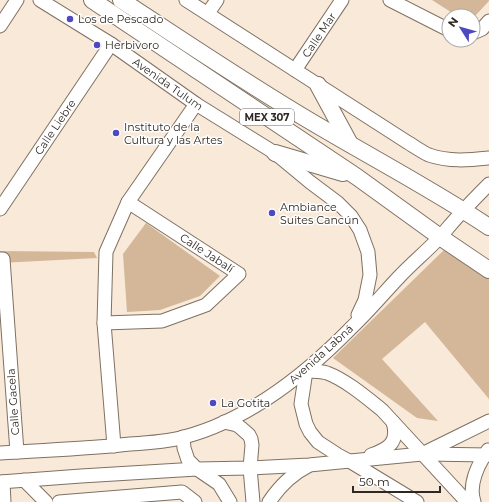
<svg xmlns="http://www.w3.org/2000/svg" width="489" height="502" font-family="Montserrat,sans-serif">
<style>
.green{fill:#d3b798}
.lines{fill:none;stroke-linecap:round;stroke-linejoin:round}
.minor-casing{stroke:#7f7162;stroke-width:15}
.major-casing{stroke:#7f7162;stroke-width:18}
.minor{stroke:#fff;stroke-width:13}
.major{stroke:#fff;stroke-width:16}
.poi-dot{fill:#4e49c0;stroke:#fff;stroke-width:1.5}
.labels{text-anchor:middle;stroke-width:3;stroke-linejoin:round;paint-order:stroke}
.shield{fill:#fff;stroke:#6d6864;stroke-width:1}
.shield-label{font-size:10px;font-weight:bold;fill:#2e2822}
.poi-label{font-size:11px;fill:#2e2822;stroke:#fff;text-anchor:start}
.street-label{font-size:11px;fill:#2e2822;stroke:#fff}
</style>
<rect width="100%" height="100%" fill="#f9e9d8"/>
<g class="green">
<polygon points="432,0 489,0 489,1 475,16 457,16"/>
<polygon points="146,223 220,276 200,296 160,310 127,312 123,254"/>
<polygon points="445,249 489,278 489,399 425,322 382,359 438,421 417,418 333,358"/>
<polygon points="0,251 94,252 97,258 0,263"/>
</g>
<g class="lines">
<g class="minor-casing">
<g id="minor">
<polyline points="40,0 111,44 196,104 275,153 310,182 338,203 351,216 360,230 368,252 370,275 365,300 358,315"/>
<path d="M186 0 407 142C414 146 422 152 429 155 449 162 469 160 489 158"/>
<polyline points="390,0 449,30"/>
<polyline points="208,13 217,0"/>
<polyline points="0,26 17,0"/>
<polyline points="473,33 482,29 489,21"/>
<polyline points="295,70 342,0"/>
<polyline points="0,209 111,44"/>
<polyline points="0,259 3,259 17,452"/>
<polyline points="104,323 162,321 206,305 239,274 128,202"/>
<path d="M306 371C313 371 321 371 327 373 346 380 367 398 382 410L467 502"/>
<polyline points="306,371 301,404 306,424 310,432 318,442 338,455 351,462 417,502"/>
<polyline points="224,422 237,425 241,428 249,435 251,439 252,445 250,468 253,502"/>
<polyline points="183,437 184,448 188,460 197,469 219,484 230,502"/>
<polyline points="114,446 104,323 106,252 128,202 196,104"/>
<path d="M0 453C43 450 87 449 130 444 148 443 166 442 184 437 248 420 305 375 351 328 368 312 383 294 399 277 412 263 427 251 440 237 448 228 455 219 464 210 472 201 481 192 489 184"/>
<polyline points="424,454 489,455"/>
<path d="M371 455C389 449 399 442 393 422"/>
<polyline points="24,480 46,502"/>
<polyline points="0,482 81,476 197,469 250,468 309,465 422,454 489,421"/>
<polyline points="3,482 4,502"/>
<polyline points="59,502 182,492 195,502"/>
<path d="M269 502C279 487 292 474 308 466"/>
<path d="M474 502C468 485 478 464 488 450"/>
</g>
</g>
<g class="major-casing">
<g id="major">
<polyline points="92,0 357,177 440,237 489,270"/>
<path d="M121 0C187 43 253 88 322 128 378 161 435 191 489 227"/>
<polyline points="318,85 350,144"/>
<polyline points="275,153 343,173"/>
</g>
</g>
<use href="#minor" class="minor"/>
<use href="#major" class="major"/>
</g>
<g class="poi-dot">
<circle cx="70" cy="19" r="4"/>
<circle cx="97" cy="45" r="4"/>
<circle cx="116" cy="133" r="4"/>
<circle cx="272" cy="213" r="4"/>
<circle cx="213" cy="403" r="4"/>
</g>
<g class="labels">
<rect class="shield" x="240" y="109" width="54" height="16" rx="3"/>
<g class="shield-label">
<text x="267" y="121">MEX 307</text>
</g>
<g class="poi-label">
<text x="78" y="23">Los de Pescado</text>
<text x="105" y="49">Herbivoro</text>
<text x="124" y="131">Instituto de la<tspan x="124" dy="13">Cultura y las Artes</tspan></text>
<text x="280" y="211">Ambiance<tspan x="280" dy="13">Suites Cancún</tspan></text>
<text x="221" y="407">La Gotita</text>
</g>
<g class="street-label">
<text transform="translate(319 35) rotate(-56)" y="4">Calle Mar</text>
<text transform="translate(168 84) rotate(35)" y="4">Avenida Tulum</text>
<text transform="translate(55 127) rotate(-56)" y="4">Calle Liebre</text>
<text transform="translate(207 253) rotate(33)" y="4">Calle Jabalí</text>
<text transform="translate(321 354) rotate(-42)" y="4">Avenida Labná</text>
<text transform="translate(13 402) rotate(-94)" y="4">Calle Gacela</text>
</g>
</g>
<g transform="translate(461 28) rotate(307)"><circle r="19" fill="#ffffff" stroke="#aba9a7"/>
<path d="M0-3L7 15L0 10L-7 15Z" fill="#4e49c0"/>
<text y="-6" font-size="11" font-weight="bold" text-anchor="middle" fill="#2e2822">N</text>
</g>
<path d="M353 486v6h87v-6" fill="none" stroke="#2e2822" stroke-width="2"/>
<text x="359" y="486" font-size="12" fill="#2e2822" stroke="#ffffff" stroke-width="3" paint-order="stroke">50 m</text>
</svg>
